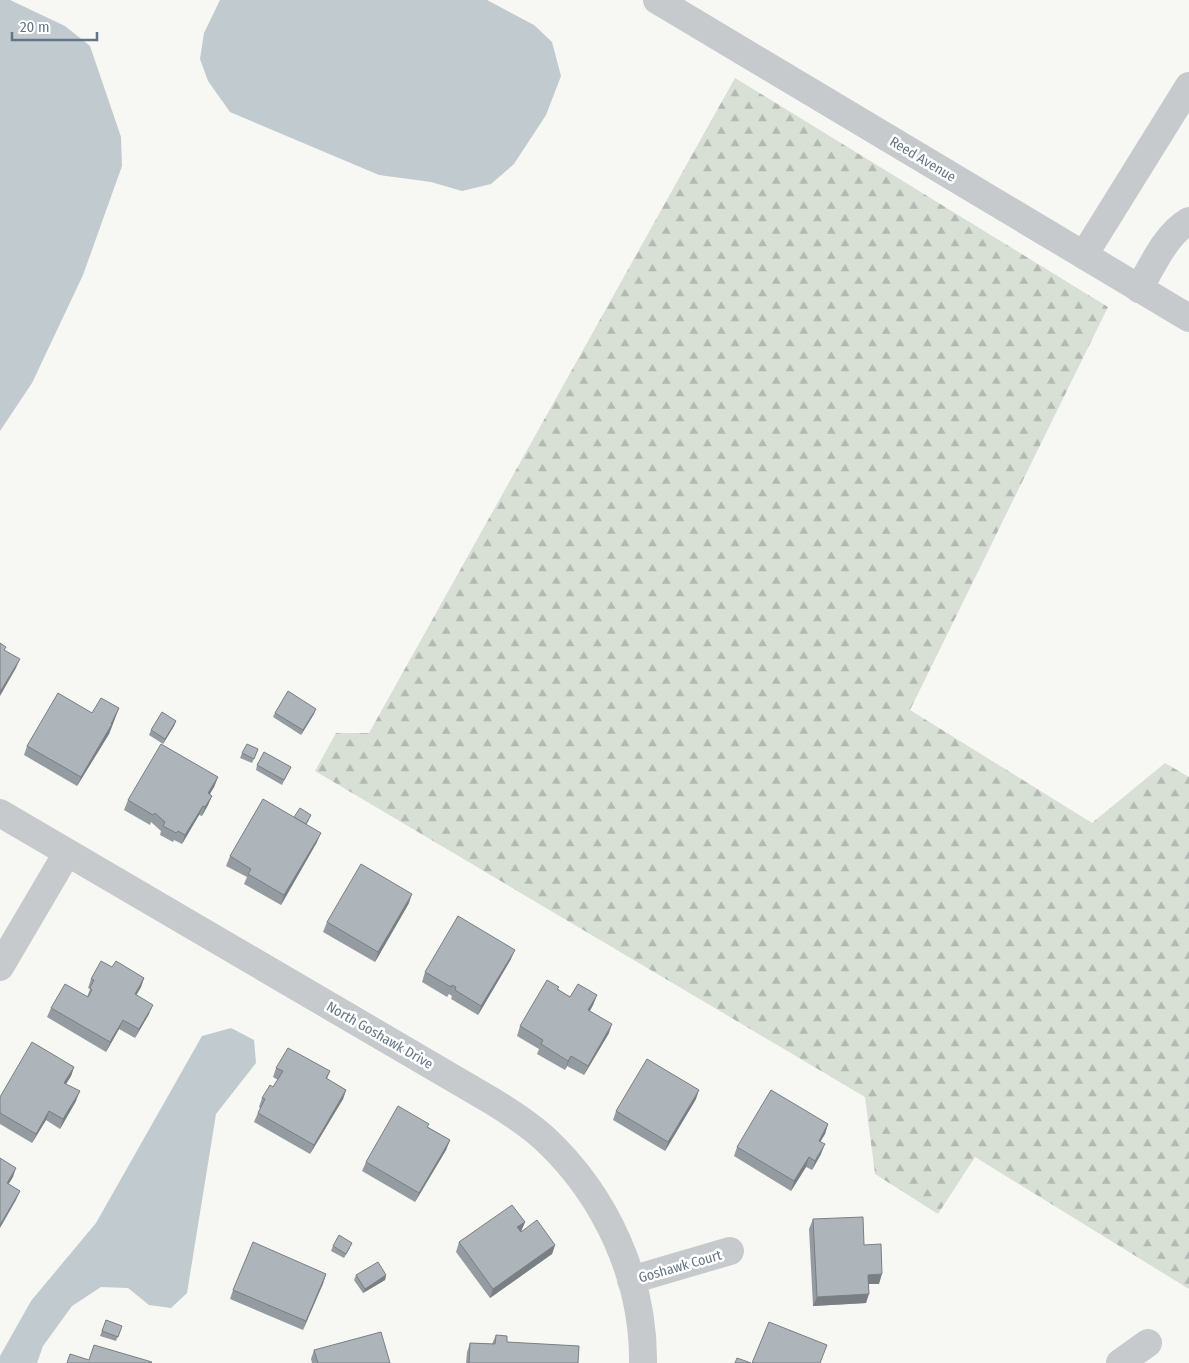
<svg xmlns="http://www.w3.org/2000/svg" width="1189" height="1363" font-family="'Fira Sans Condensed',sans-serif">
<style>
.forest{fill:url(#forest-firs)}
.water{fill:#c0cacf}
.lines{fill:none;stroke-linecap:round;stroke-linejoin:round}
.minor{stroke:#c6cacd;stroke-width:28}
.wall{fill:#959ca1}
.shaded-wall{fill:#797f83}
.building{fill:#adb5bb;stroke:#797f83}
.labels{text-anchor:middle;stroke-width:5;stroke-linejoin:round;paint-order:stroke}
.street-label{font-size:14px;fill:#647686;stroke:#fff}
</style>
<defs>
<pattern id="forest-firs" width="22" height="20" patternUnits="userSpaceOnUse" patternTransform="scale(1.25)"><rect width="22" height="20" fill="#d8dfd4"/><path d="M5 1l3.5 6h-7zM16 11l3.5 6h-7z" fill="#b3b9b2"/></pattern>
</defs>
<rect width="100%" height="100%" fill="#f7f7f4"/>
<polygon class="forest" points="735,78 1108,307 910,710 1092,823 1165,763 1189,777 1189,1289 975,1157 938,1214 875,1174 865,1097 315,771 336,733 369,733"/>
<g class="water">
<polygon points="0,0 10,0 65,26 90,46 121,137 122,166 83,275 32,383 0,431"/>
<polygon points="220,0 487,0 534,25 552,42 561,76 546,115 514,164 491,184 462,191 431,182 379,175 230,112 208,81 200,59 204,33"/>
<polygon points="231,1028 254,1040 256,1063 216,1114 187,1293 171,1308 149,1305 128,1288 101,1287 72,1306 43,1346 37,1363 0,1363 0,1356 31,1301 96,1223 202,1036"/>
</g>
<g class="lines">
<g class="minor">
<polyline points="657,0 1189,318"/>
<polyline points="1084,255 1189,86"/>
<path d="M1139 289C1152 266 1166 234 1189 221"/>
<path d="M0 813 492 1101C510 1112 529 1124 545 1139 606 1196 644 1279 643 1363"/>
<polyline points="0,967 67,853"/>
<polyline points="631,1280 730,1251"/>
<polyline points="1120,1363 1148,1343"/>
</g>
</g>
<g class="wall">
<polygon points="119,708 109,734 77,786 24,755 27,746 92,713"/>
<polygon points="275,713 314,714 301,735 273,717"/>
<polygon points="176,721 174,726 163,744 149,735 151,730"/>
<polygon points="258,749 252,763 240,758 242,753"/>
<polygon points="257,765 291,767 282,785 256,770"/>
<polygon points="218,777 214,787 210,794 212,796 208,805 202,816 199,815 182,844 174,840 173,842 160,835 161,831 151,822 150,825 124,810 128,800"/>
<polygon points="294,817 309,820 306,825 317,842 281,905 244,884 247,877 226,866 230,856"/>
<polygon points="409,903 375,962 323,932 327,922"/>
<polygon points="511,959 478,1015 451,999 452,996 449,994 447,997 422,982 425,972"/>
<polygon points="112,967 144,978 141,987 136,995 149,1014 135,1038 119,1029 106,1052 47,1017 51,1008 87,997 90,989 88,988 91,979"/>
<polygon points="559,987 558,989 570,997 597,995 593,1005 590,1011 609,1033 584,1075 567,1066 565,1070 537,1054 539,1049 517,1036 520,1026"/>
<polygon points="74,1067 71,1076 66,1084 76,1101 60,1129 46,1120 32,1143 0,1124 0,1097"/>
<polygon points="276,1068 330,1071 327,1079 346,1090 343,1099 310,1154 254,1122 260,1108 259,1107 262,1098 273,1087 278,1080 273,1077"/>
<polygon points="696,1099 665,1151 613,1120 616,1111"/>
<polygon points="828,1124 825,1134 820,1142 821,1154 812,1170 806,1167 791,1191 734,1156 737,1147"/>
<polygon points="428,1127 450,1140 446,1150 415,1202 362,1171 366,1162"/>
<polygon points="813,1219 864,1245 879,1284 869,1284 866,1303 813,1306 809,1229"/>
<polygon points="525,1222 521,1232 555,1245 552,1254 490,1298 456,1252 459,1242"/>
<polygon points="333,1246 350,1248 344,1258 331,1251"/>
<polygon points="326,1274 303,1330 230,1299 233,1290"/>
<polygon points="356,1275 386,1275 385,1280 363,1293 354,1280"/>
<polygon points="106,1320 122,1326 116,1341 100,1336"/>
<polygon points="496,1335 507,1342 578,1363 466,1363 467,1352 470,1343 492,1344"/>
<polygon points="314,1350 390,1363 312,1363 311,1359"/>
</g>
<g class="shaded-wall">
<polygon points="20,659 16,668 0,696 0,692"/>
<polygon points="119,708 109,734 77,786 81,777"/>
<polygon points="316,709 314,714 301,735 303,730"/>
<polygon points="176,721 174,726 163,744 165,739"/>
<polygon points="218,777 214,787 204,803 208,793"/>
<polygon points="212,796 208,805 202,816 205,807"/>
<polygon points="203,806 199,815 182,844 185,835"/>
<polygon points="321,833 317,842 281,905 284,895"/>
<polygon points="412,894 409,903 375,962 378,952"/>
<polygon points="515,950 511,959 478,1015 481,1006"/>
<polygon points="144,978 141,987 132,1003 135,994"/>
<polygon points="597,995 593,1005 585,1019 588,1010"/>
<polygon points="153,1005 149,1014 135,1038 139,1029"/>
<polygon points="123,1020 119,1029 106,1052 110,1042"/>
<polygon points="612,1024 609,1033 584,1075 588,1066"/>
<polygon points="571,1056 567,1066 565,1070 568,1061"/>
<polygon points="74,1067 71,1076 61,1092 64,1083"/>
<polygon points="346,1090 343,1099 310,1154 314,1145"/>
<polygon points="699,1090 696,1099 665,1151 668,1142"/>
<polygon points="80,1091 76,1101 60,1129 63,1119"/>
<polygon points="49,1111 46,1120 32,1143 36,1134"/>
<polygon points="828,1124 825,1134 815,1150 819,1141"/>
<polygon points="450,1140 446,1150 415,1202 419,1193"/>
<polygon points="825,1144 821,1154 812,1170 815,1161"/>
<polygon points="809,1157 806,1167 791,1191 794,1181"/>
<polygon points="16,1168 13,1177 4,1192 7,1183"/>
<polygon points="20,1191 16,1200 0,1228 0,1225"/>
<polygon points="525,1222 521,1231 514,1236 517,1227"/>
<polygon points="555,1245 552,1254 490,1298 493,1289"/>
<polygon points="326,1274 323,1284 303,1330 306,1321"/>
<polygon points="882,1274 879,1284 865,1284 868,1275"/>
<polygon points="386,1275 385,1280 363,1293 365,1289"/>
<polygon points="869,1294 866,1303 813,1306 817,1297"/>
</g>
<g class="building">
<polygon points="0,643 6,647 4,650 20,659 0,692"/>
<polygon points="288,691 316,709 303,730 275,713"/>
<polygon points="58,693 92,713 101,698 119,708 111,724 112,724 81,777 27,746"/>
<polygon points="162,712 176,721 165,739 151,730"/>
<polygon points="161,744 218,777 208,793 212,796 205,807 203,806 185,835 178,831 176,833 163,826 165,822 155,813 153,815 128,800"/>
<polygon points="247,744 258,749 254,759 242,753"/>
<polygon points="264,752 291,767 284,780 257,765"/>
<polygon points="263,799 321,833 284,895 248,874 251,869 230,856"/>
<polygon points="300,808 311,815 306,824 294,817"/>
<polygon points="361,864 412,894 378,952 327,922"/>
<polygon points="458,916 515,950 481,1006 455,990 456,987 452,985 451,987 425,972"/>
<polygon points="101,961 112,967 116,961 144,978 135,994 153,1005 139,1029 123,1020 110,1042 51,1008 65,984 88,997 92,990 90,988 94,980 91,979"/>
<polygon points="547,980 559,987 557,989 570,997 578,984 597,995 588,1010 612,1024 588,1066 571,1056 568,1061 541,1044 543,1040 520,1026"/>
<polygon points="32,1042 74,1067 64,1083 80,1091 63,1119 49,1111 36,1134 0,1113 0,1097"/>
<polygon points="288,1048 330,1071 326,1078 346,1090 314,1145 258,1113 265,1099 262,1098 270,1085 273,1087 283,1071 276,1068"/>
<polygon points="647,1059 699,1090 668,1142 616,1111"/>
<polygon points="771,1090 828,1124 819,1141 825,1144 815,1161 809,1157 794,1181 737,1147"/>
<polygon points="398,1106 429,1124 427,1127 450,1140 419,1193 366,1162"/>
<polygon points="0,1158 16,1168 7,1183 20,1191 0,1225"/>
<polygon points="512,1205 525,1222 517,1227 521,1232 537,1220 555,1245 493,1289 459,1242"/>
<polygon points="863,1217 864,1245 881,1244 882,1274 868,1275 869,1294 817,1297 813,1219"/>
<polygon points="339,1235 352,1243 346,1254 333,1246"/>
<polygon points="253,1242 326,1274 306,1321 233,1290"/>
<polygon points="378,1262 386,1275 365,1289 356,1275"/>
<polygon points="106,1320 122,1326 118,1337 102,1331"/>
<polygon points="769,1322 827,1345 820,1363 752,1363"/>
<polygon points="381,1332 390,1363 318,1363 314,1350"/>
<polygon points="496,1335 507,1336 507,1342 579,1346 578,1363 469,1363 470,1343 495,1344"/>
<polygon points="94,1345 152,1362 151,1363 67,1363 70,1354 89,1360"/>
<polygon points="737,1358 751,1363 735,1363"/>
</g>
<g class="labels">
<g class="street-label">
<text transform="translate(923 159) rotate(31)" y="5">Reed Avenue</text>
<text transform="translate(380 1035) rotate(30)" y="5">North Goshawk Drive</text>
<text transform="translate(680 1266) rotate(-16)" y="5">Goshawk Court</text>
</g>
</g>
<path d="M12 32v8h85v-8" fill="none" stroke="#647686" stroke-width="2.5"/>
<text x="20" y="32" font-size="15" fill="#647686" stroke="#ffffff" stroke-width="4" paint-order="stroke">20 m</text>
</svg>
